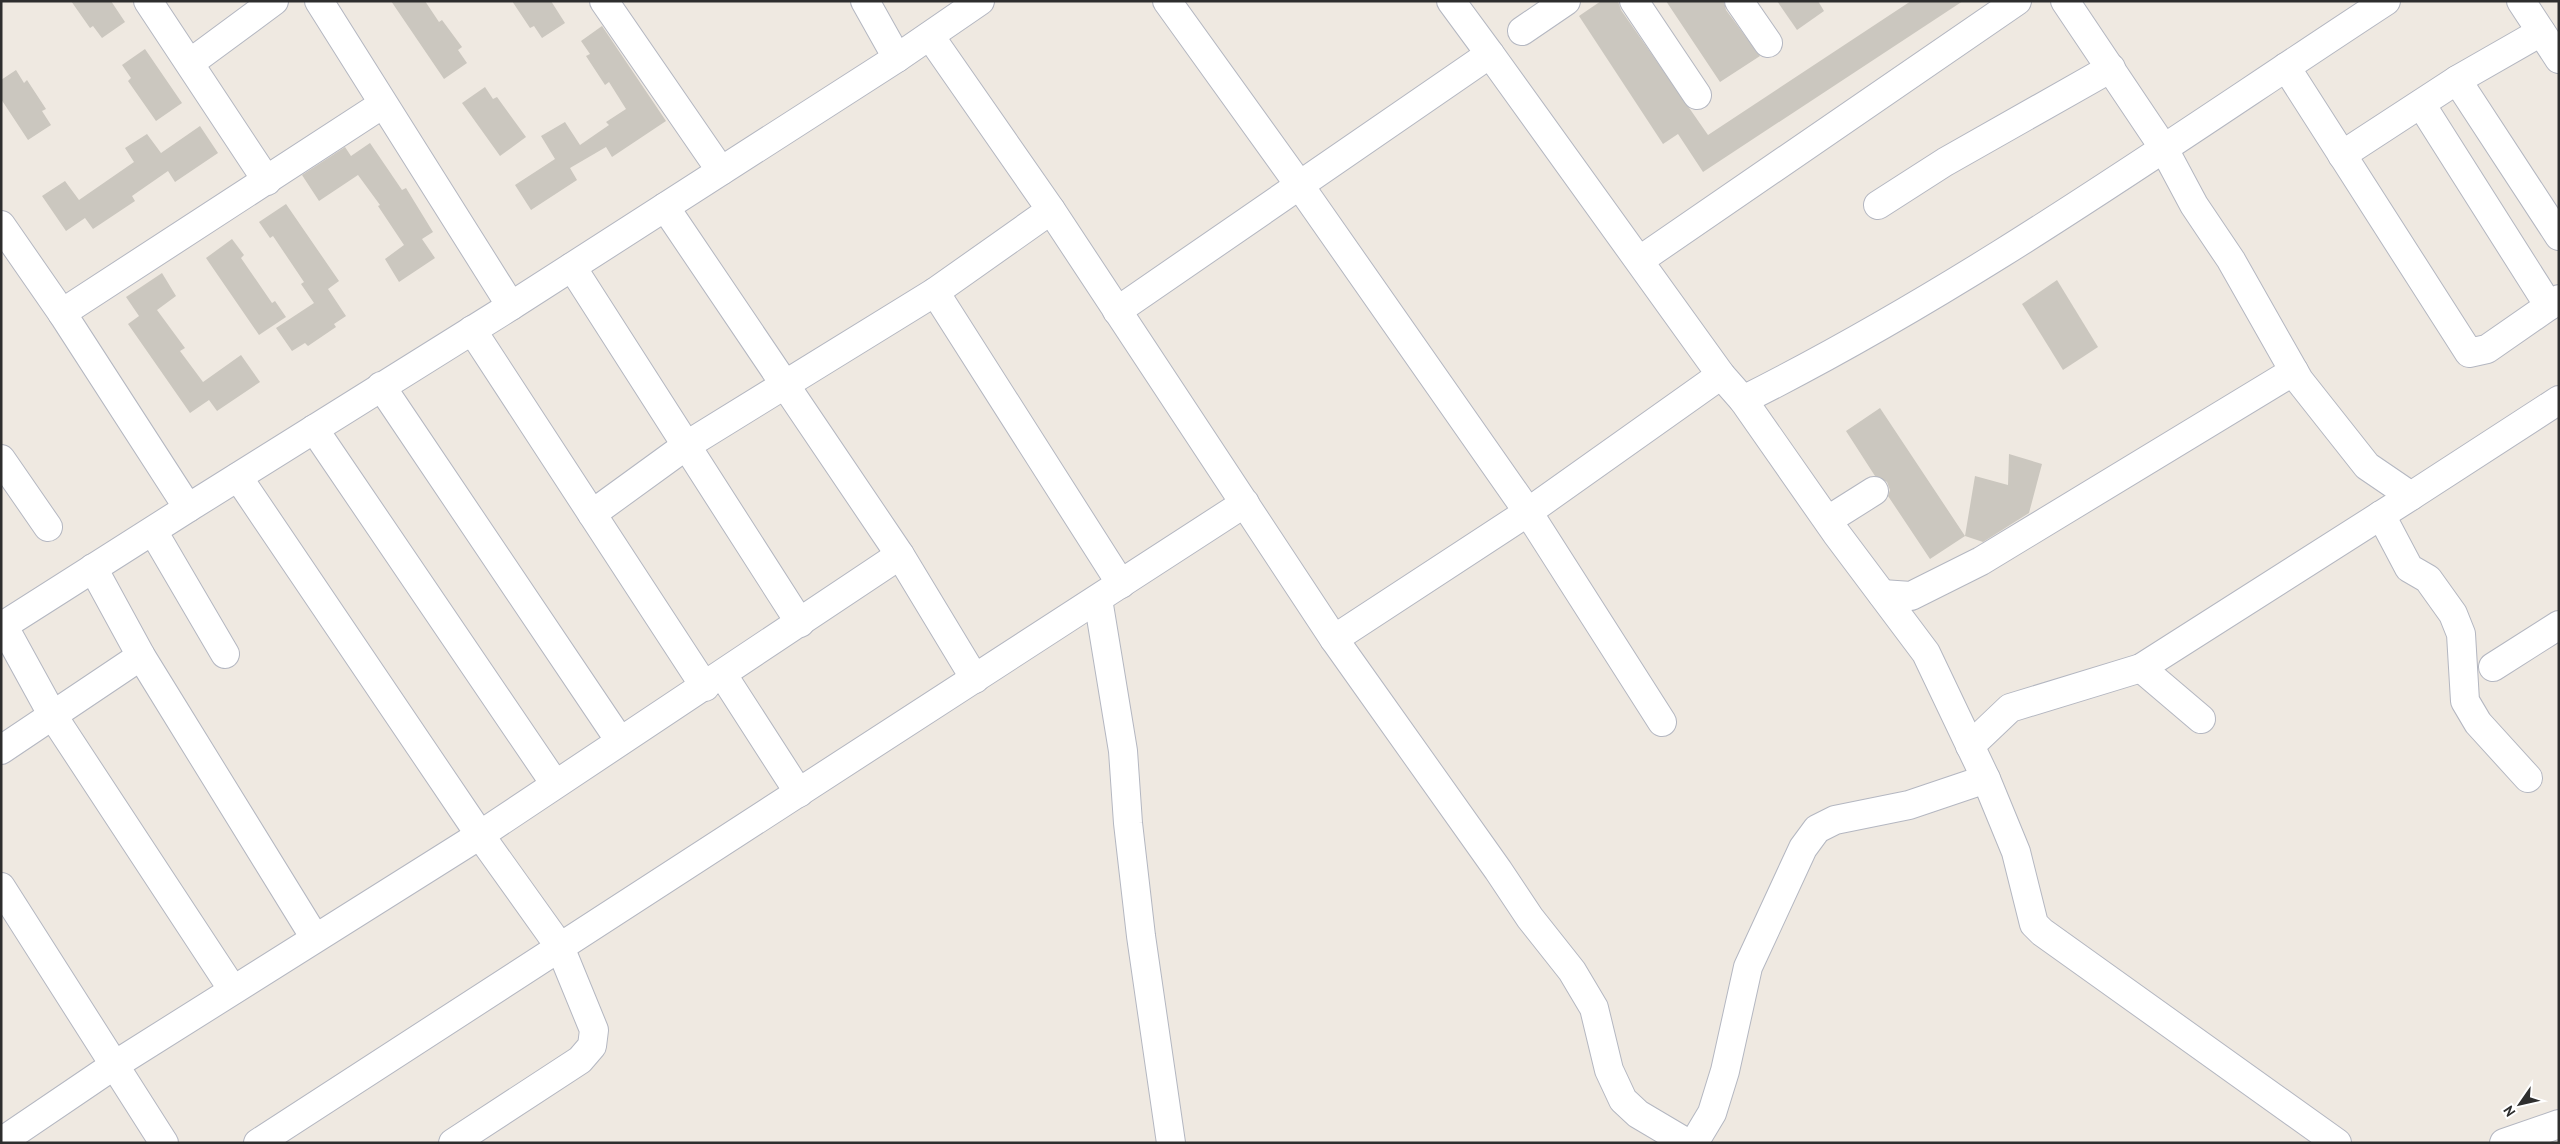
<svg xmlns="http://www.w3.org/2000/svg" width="2560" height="1144" font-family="'PT Sans',sans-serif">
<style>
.building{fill:#cbc7bf}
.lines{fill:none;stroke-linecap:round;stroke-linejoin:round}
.minor-casing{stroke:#b4b7c1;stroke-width:30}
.minor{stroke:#fff;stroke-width:28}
</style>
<rect width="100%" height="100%" fill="#efe9e1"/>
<g class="building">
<polygon points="71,1 111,1 125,22 102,38 93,26 90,28"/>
<polygon points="391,1 425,1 439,22 442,20 462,47 458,50 467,63 444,79"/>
<polygon points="512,1 551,1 565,23 542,38 534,26 530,28"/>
<polygon points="1601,1 1618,1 1621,10 1708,135 1911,1 1963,1 1703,172 1678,134 1663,144 1579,16"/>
<polygon points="1666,1 1724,1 1726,10 1760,56 1720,82"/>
<polygon points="1777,1 1818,1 1824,11 1797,30"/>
<polygon points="602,26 666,121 612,157 606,147 570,168 577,180 531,210 515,185 555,159 541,136 565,122 580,145 609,125 606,122 626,109 609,82 605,85 586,56 590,54 581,41"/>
<polygon points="145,49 182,103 156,121 128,81 131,78 122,65"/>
<polygon points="16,70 24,83 27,80 46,109 42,111 51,125 28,140 1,99 1,80"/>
<polygon points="485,87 493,99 497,97 526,137 500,156 462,103"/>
<polygon points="200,126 218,153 175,182 168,171 132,196 135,201 93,229 85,218 66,231 42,196 65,181 79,200 134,162 125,148 147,134 161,153"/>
<polygon points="370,143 402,190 406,188 433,232 422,239 435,258 399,282 385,259 404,245 378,206 380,205 358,175 319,201 302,175 345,147 351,156"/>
<polygon points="286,204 339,281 328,289 346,316 334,324 336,327 308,346 305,343 292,351 276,328 314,303 301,284 304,282 273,236 270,238 259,222"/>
<polygon points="232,239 244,255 241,258 272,303 275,301 286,317 259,335 206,258"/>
<polygon points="162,273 176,296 157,310 185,348 180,351 203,382 241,355 260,382 217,411 209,400 190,413 128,324 139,316 126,297"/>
<polygon points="2057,280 2098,347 2063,370 2022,304"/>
<polygon points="1880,408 1965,536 1930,559 1888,496 1890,490 1887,482 1875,476 1846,431"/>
<polygon points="2009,454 2042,464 2029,513 1983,542 1965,536 1975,476 2008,485"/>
</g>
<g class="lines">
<g class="minor-casing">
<g id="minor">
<polyline points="148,1 267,181"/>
<polyline points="319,1 511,306"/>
<polyline points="604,1 721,171"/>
<polyline points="865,1 897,58"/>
<polyline points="1167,1 1300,186 1528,512 1662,722"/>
<polyline points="1634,1 1697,95"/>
<polyline points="1739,1 1768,43"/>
<polyline points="2065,1 2163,147 2194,205 2231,260 2299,380 2367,466 2411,496 2559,400"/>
<polyline points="2521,1 2559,59"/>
<polyline points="1522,31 1566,1"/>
<polyline points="930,36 1051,210 1334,639 1498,870 1530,918 1572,971 1594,1008 1609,1070 1623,1100 1638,1114 1687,1143"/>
<polyline points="1490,54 1721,375 1743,400 1836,533 1926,653 1986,779"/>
<polyline points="190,63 274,1"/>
<polyline points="2286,67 2469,353 2487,349 2559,299"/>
<polyline points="2457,80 2559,236"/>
<polyline points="2421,104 2549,306"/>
<polyline points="2342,155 2457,80 2541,32"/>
<polyline points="1878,205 1945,162 2111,68"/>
<polyline points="665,207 900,555 975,679"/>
<polyline points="1,225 62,313 188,508 511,306 897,58 980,1"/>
<polyline points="1640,260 2017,1"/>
<polyline points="572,267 800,623"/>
<polyline points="935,292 1121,584"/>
<polyline points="1117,311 1490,54 1451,1"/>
<polyline points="62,313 383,104"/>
<polyline points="472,330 705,687"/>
<polyline points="381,386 620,741"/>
<path d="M1743 400C1969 287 2175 139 2386 1"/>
<polyline points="314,429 555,784"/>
<polyline points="1,459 48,527"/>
<polyline points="238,477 480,835 560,947 594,1030 592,1046 580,1060 453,1143"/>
<polyline points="592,514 687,445 935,292 1051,210"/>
<polyline points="2381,515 2409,568 2428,579 2453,614 2461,634 2465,701 2478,723 2528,778"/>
<polyline points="1828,520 1874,491"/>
<polyline points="153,531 225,654"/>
<polyline points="93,568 141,656 315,938"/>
<polyline points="1882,594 1911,596 1981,561 2294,371"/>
<polyline points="1098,599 1123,751 1128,823 1141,936 1171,1143"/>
<polyline points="3,625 53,716 233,990"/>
<polyline points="1,627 188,508"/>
<polyline points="1334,639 1528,512 1721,375"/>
<polyline points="2493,667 2559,625"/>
<polyline points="2141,668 2201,719"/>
<polyline points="723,675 799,793"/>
<polyline points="1970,746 2010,708 2141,668 2411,496"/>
<polyline points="1,750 141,656"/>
<polyline points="1,887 164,1143"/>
<polyline points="1,1142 113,1066 480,835 900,555"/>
<polyline points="258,1143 1245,503"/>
<polyline points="1694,1143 1712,1113 1725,1071 1748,967 1803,848 1817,829 1835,820 1909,805 1986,779 2016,852 2034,924 2042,932 2337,1143"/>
<polyline points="2504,1143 2559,1124"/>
</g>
</g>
<use href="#minor" class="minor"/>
</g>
<rect width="2560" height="1144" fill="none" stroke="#2e2e2e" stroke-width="5"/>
<g transform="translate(2520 1104) rotate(236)" stroke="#ffffff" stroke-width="4" paint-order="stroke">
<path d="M0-4L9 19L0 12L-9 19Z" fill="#2e2e2e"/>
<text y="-8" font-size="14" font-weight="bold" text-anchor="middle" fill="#2e2e2e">N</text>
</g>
</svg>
